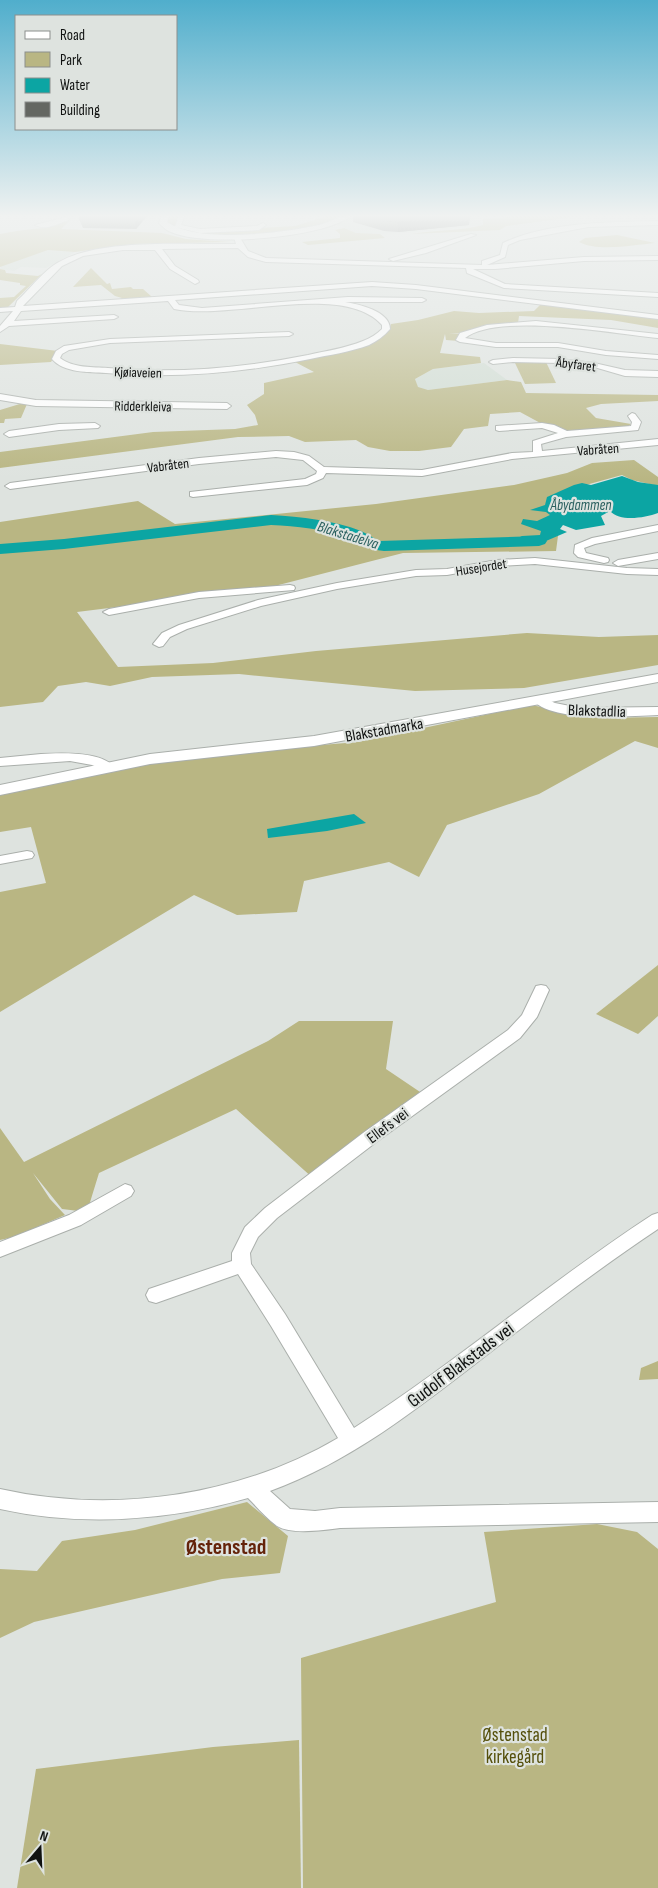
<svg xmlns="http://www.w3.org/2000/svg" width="658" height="1888" font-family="'Sofia Sans Condensed',sans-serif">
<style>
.built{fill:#d0dcd2}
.green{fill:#b9b683}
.water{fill:#0ca5a3}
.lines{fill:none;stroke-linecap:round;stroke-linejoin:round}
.river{fill:#0ca5a3;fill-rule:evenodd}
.minor-casing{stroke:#aaafab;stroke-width:2}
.major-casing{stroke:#aaafab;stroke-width:2}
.minor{fill:#fff;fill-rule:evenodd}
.major{fill:#fff;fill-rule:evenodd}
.wall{fill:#565954}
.shaded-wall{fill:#464845}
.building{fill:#646762;stroke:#464845}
.labels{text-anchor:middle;stroke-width:4.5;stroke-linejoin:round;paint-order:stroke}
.far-street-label{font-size:14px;fill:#101211;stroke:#dee3df}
.far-water-label{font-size:15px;font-style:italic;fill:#2b605f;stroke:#dee3df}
.street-label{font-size:16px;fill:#101211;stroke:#dee3df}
.near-street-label{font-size:19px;fill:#101211;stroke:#dee3df}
.near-park-label{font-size:19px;fill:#544f0a;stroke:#dee3df}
.near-quarter-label{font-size:22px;font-weight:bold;fill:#64230a;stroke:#dee3df}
</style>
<rect width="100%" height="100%" fill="#dee3df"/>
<g class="built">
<polygon points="354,215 472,215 483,225 405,233 366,234 356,233 337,224"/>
<polygon points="48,250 75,252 46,268 21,267 14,271 0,269 2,265"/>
<polygon points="484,363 507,380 428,390 418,388 415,379 433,369"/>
</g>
<g class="green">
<path d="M169 215H180L175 226C186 235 208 233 222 232V230L295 226 330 215H345L333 222 310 228 247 235H198L168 226 166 221Z"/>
<path d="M532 215H589L506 226 500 230 411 234C434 230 460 231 483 225V219Z"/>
<path d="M68 219H71L61 229 162 233 186 239 231 242 133 244 75 252 48 250 0 267V234C15 231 29 229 44 228 52 227 61 222 68 219Z"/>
<polygon points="344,228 356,233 380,234 385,238 308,245 302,242 340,238 340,234 335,230"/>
<path d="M617 235 655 243C633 245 598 252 579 242L585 238Z"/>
<polygon points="91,268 107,284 110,283 112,289 131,287 133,289 143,289 152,297 120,299 122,298 115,296 101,285 73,287"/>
<polygon points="0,269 5,270 6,273 38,276 42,274 8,307 0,309 0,298 14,297 26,286 20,285 20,283 0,280"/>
<polygon points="542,303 658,319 658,328 611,320 519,316 518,323 466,333 449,334 459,334 459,341 446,340 445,334 440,353 480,357 481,363 433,369 415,379 418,387 428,390 507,380 521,382 526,393 658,395 658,401 601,404 586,408 596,418 631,424 627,427 568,432 560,427 544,425 520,412 490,414 488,426 464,429 451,447 419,451 390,451 368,447 356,440 305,442 289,436 238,437 0,468 0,452 153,432 235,429 258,425 255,415 247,405 264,394 264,383 314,372 295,362 379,338 388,332 391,324 418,320 454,311 479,313 534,311"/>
<polygon points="0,344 58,351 51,362 0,365"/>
<polygon points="546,362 556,383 525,384 515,363"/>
<polygon points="23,403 27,404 21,418 5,419 4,423 0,423 0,410"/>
<polygon points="634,460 658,477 658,486 632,480 622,475 564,491 556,551 403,553 263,589 77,612 118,667 213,663 316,651 527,633 599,637 658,635 658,665 524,688 415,691 239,674 152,677 110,686 86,682 58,686 43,702 0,707 0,522 138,501 175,524 376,504 514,485 567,473 592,463"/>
<polygon points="531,705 599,718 658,717 658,748 635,741 539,794 447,825 419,877 389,862 304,881 297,912 237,915 194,895 0,1012 0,892 46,883 31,827 0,832 0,792 91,772 210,754 358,742"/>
<polygon points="658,965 658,1016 638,1034 596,1014"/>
<polygon points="299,1021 393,1021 386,1069 426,1096 314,1179 236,1109 99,1173 87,1212 62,1209 33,1173 50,1199 65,1215 14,1237 0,1240 0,1128 24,1162 268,1041"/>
<polygon points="658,1361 658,1379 639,1380 641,1368"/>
<polygon points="247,1502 288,1536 280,1573 222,1579 34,1622 0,1638 0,1569 37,1571 62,1541 135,1530"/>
<polygon points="597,1524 637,1532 658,1549 658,1888 303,1888 301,1658 496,1602 484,1532"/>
<polygon points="299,1740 301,1888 17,1888 36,1769 213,1747"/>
</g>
<g class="water">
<path d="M622 476 638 482 658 485V513C644 518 620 522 610 511L601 516 605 525 576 530 563 525 560 529 567 532 546 541 517 545 503 542 512 541 522 536 540 535 541 531 521 524 523 519 537 521 550 515 546 512 530 510 545 505 547 497 574 485 582 483 591 485Z"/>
<polygon points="354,814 366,823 327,831 268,838 267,829"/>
</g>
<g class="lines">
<path class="river" d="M271 515C301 517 334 520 361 531 368 534 373 538 379 541L539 536 545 538 547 541 545 544 539 546 384 551C368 550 362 542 348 537 323 529 297 526 271 525L64 549 0 554V544L64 539Z"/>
<g class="minor-casing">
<g id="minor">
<polygon points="179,215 185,215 181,225 200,229 257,226 263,223 266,225 259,230 200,233 175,227"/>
<path d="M66 217 69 219 68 220C58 224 45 231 35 225Z"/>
<path d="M658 221V225L588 227 520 240 508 245 505 257 487 265 584 257 658 256V260L584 261 495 269H473L505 284 658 293V297L504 288 467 273 466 268 266 262 248 257 238 248 162 249 175 266 198 280 199 282 195 284 170 269 155 250H123L83 256 62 266 23 306 372 282 416 285 658 315V319L416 289 372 286 175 300 179 305 202 308 348 297 422 298 426 300 422 302H345C358 304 390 311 390 329 384 336 377 341 369 345 350 352 329 355 310 359 242 373 174 379 106 373 89 372 64 373 52 359L56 351 64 346 110 339 289 332 293 334 289 336 110 343 69 350 62 354 60 358C73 368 93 367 108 368 175 374 242 368 308 355 326 351 346 348 363 341 371 338 377 334 382 329V325C343 281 230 321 174 309L168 301 21 311 14 321 114 315 118 317 114 319 9 326 0 332V326L13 311 0 312V308L15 307 17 301C29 290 45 269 59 262 101 238 187 245 236 244L234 237 237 235 239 236 248 251 266 258 482 265V261L500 255 503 243C547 222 610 222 658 221Z"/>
<polygon points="471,234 476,235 426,253 393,261 389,259"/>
<path d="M536 321 658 334V338C616 334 498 312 465 338L496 343H558L606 351 658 355V359L606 355 558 347H496L460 342 456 340 460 333 487 325Z"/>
<polygon points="513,358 560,359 594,363 625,370 658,371 658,377 625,376 594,367 560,363 513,362 493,364 489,362 493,360"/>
<polygon points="0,394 36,400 227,403 231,406 227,409 36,406 0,400"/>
<polygon points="632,413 635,414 641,422 638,430 566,437 541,444 542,451 658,439 658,445 512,459 422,476 326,473 323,478 307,485 193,497 190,496 190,492 305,479 316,474 317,471 303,460 276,457 199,464 10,489 5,486 10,483 199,458 276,451 294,452 309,456 324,467 422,470 512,453 533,452 533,441 558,433 542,428 499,431 496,430 496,426 542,423 554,425 567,431 631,426 632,422 628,416"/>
<polygon points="95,423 100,426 98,428 59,430 9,437 4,434 9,431 59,424"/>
<polygon points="658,525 658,531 595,544 584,548 586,553 608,558 609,560 608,562 604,563 578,557 574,553 575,545 592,538"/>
<polygon points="658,553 658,559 618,566 613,563 618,560"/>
<polygon points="535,558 627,568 658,569 658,575 627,574 535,564 497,566 447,575 416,576 337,589 261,606 187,629 170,637 163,646 159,647 153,644 162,633 179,625 258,600 337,583 416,570 447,569 497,560"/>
<polygon points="290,585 294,586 295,588 294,590 199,598 109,615 103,612 109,609 199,592"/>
<path d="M539 696 555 703 580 708 658 707V715C629 716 552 723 533 700Z"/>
<path d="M41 754C60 753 101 751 114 767L108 771 92 765 70 761 0 766V758Z"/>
<polygon points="27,851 32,852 34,855 32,858 0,864 0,856"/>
<path d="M541 985 546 986 549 990 537 1017 520 1038 375 1143 277 1218 258 1237 250 1253 251 1264 285 1314 354 1428C457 1362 549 1282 652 1215L658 1213V1229C598 1269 541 1313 484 1357 417 1409 350 1462 270 1491L290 1509 315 1511 340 1508 658 1502V1522L340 1528C324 1530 291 1535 277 1526 266 1518 257 1507 248 1498 168 1521 82 1527 0 1509V1489C112 1514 238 1497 338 1438L271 1326 238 1274 156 1303 149 1301 146 1295 149 1289 232 1261V1253L245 1227 265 1208 363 1133 508 1030 522 1015 536 986Z"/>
<polygon points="125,1184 131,1186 134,1191 131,1196 81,1225 0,1257 0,1242 69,1215"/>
</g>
</g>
<g class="major-casing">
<g id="major">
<path d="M162 215H170L167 222C198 244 283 233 319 225 331 222 339 215 352 215 325 239 203 247 171 232 167 231 162 226 159 223Z"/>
<polygon points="658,674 658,682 314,746 150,764 0,795 0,785 150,754 314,736"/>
</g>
</g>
<use href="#minor" class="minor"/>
<use href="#major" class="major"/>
</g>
<g class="wall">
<polygon points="78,215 148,215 136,229 83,228 79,219"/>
<polygon points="353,215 470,215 469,225 398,232 384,231 353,222"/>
</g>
<g class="shaded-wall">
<polygon points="139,215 148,215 136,229 135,219"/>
<polygon points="465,215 470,215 469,225 398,232 398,222"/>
</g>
<g class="building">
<polygon points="80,215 139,215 135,219 82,218"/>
<polygon points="363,215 465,215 398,222 384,221"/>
</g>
<linearGradient id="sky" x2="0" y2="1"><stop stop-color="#50aecc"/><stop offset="0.45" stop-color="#f0f2f1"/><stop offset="1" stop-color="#f0f2f1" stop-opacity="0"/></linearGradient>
<rect width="658" height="480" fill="url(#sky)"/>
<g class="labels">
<g class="far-street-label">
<text transform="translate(576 364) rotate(7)" y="5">Åbyfaret</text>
<text transform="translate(138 372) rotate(2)" y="5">Kjøiaveien</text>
<text transform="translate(143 406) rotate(1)" y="5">Ridderkleiva</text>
<text transform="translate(598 449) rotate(-4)" y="5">Vabråten</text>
<text transform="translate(168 465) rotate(-7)" y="5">Vabråten</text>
<text transform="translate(481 567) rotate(-9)" y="5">Husejordet</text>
</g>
<g class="far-water-label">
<text x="581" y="510">Åbydammen</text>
<text transform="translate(348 535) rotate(17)" y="5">Blakstadelva</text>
</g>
<g class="street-label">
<text transform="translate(597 710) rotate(2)" y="6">Blakstadlia</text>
<text transform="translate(384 729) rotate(-10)" y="6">Blakstadmarka</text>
<text transform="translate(387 1125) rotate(-37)" y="6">Ellefs vei</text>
</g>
<g class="near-street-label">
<text transform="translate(460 1364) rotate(-37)" y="7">Gudolf Blakstads vei</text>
</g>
<g class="near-park-label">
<text x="515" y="1741">Østenstad<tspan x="515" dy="22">kirkegård</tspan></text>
</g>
<g class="near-quarter-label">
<text x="226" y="1554">Østenstad</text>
</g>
</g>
<rect x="15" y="15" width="162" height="115" fill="#dee3df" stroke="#8c8f8d"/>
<rect x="25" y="31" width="25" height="8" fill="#ffffff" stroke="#8c8f8d"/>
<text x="60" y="40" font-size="15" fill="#101211">Road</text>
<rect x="25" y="52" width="25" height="15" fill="#b9b683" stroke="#8c8f8d"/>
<text x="60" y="65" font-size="15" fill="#101211">Park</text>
<rect x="25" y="78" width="25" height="15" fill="#0ca5a3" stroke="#8c8f8d"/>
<text x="60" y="90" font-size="15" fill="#101211">Water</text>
<rect x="25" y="102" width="25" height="15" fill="#646762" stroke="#8c8f8d"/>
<text x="60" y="115" font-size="15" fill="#101211">Building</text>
<g transform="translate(40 1848) rotate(19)" stroke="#dee3df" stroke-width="4" paint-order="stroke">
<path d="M0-4L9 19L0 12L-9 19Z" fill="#101211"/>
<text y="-8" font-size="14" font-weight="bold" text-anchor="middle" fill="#101211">N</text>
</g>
</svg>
